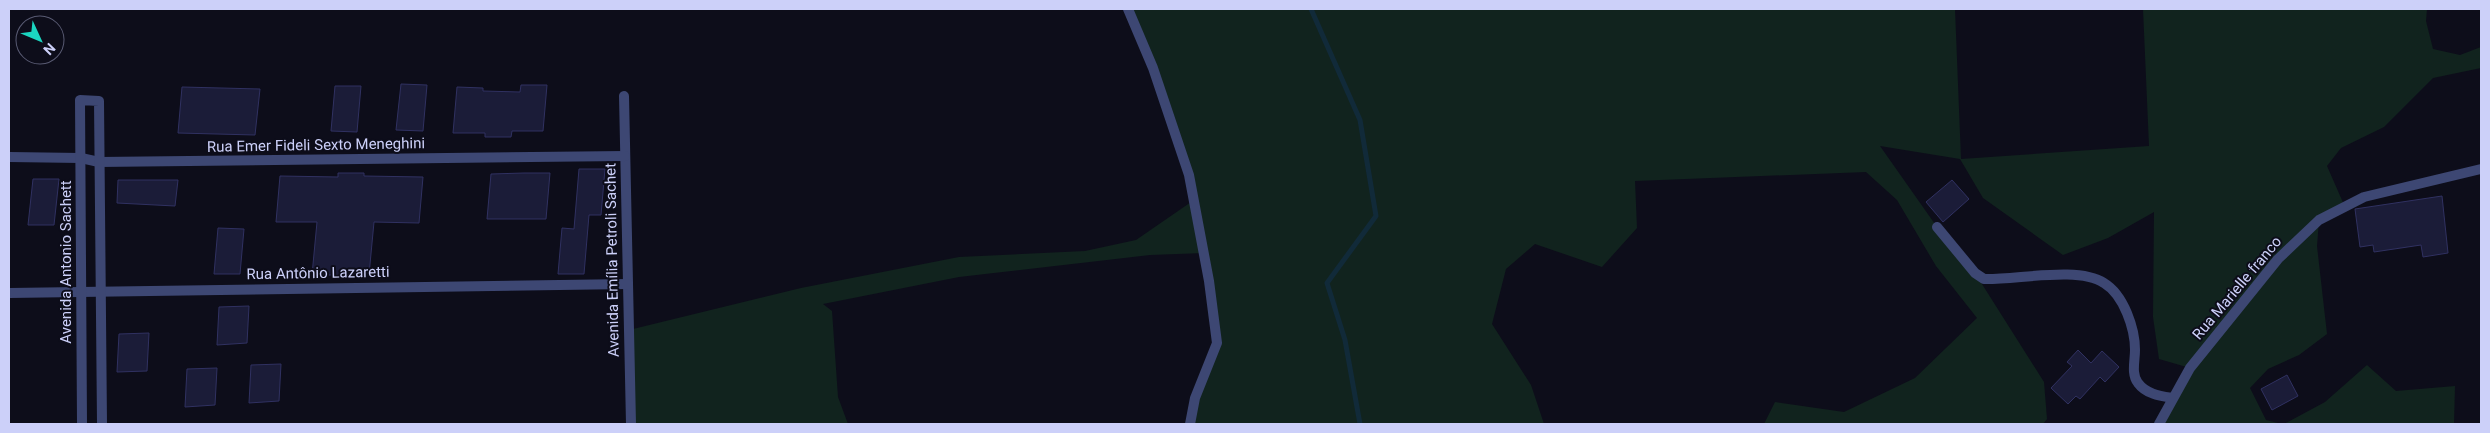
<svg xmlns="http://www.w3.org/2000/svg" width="2490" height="433" font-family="Roboto,sans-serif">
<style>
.green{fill:#11231e}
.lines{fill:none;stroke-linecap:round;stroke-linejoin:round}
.stream{stroke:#112a39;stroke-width:5}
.building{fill:#1b1c38;stroke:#303161}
.street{stroke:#3d4773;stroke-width:10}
.labels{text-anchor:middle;stroke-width:4;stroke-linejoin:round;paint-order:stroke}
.street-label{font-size:15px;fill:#ccd0f9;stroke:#0d0d1a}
</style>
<rect width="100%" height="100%" fill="#0d0d1a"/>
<g class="green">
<polygon points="1128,9 1955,9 1961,159 2149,146 2143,9 2427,9 2426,21 2433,49 2460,55 2481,47 2481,68 2433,78 2384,127 2341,148 2327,166 2345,207 2319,221 2317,246 2327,334 2299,355 2268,369 2250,388 2266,420 2282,424 2159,424 2190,368 2159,359 2153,317 2154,212 2108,238 2063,255 1983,198 1960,159 1880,146 1937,227 1975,273 2044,382 2047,419 2043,424 1764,424 1775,402 1844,412 1915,378 1977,318 1936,266 1897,200 1866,172 1635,181 1637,228 1602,267 1535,244 1506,269 1492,324 1531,385 1544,424 1190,424 1217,343 1204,253 1150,255 959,277 823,304 832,311 838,397 848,424 635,424 633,329 801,288 959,257 1085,251 1136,240 1194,200"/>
<polygon points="2367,365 2396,391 2455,386 2454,424 2284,424 2325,402"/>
</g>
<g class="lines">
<polyline class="stream" points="1311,9 1360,120 1376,216 1327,283 1345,340 1360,424"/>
</g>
<g class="building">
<polygon points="401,84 427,85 423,131 396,130"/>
<polygon points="521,85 547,85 543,131 512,131 511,137 485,137 485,133 453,133 457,87 483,88 483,91 520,92"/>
<polygon points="335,86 361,86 357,132 331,131"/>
<polygon points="182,87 260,89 255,135 178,133"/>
<polygon points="579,169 605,169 601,215 589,215 584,274 558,274 562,228 574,229"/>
<polygon points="338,173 364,173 364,176 423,177 419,223 374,222 369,275 312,275 317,222 276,222 280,176 338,177"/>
<polygon points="524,173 550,173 546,219 487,219 491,174"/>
<polygon points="33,179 59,179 54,225 28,225"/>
<polygon points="118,180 178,180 175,206 117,203"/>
<polygon points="1952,180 1969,199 1943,222 1926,202"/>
<polygon points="2442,196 2448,253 2423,257 2421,245 2374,252 2373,245 2360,247 2355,209"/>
<polygon points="218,228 244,229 240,274 214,274"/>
<polygon points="249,306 247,343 217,345 219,307"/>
<polygon points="149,333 147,371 117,372 119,334"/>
<polygon points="2078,350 2091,363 2102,351 2119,367 2105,382 2100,377 2080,399 2076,396 2068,404 2051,388 2072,366 2067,362"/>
<polygon points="281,364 279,401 249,403 251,365"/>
<polygon points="217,368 215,405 185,407 187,369"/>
<polygon points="2287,375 2298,396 2272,410 2261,389"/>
</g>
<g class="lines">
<g class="street">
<polyline points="1128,9 1153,68 1189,175 1209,281 1217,343 1195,398 1190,424"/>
<polyline points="624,96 631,424"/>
<polyline points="9,157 81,158 99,162 625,156"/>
<path d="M1937 227 1975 273 1984 279C2017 280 2078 266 2104 283 2124 295 2135 329 2135 350 2135 361 2131 374 2138 383 2146 394 2160 396 2172 398"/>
<polyline points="9,293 628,284"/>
<polyline points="82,424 80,100 99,101 102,424"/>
<polyline points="2159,424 2190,368 2278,259 2319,220 2364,197 2481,169"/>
</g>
</g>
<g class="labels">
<g class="street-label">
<text transform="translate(316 145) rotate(-1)" y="5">Rua Emer Fideli Sexto Meneghini</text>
<text transform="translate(612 260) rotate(-91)" y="5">Avenida Emília Petroli Sachet</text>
<text transform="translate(66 262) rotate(-90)" y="5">Avenida Antonio Sachett</text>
<text transform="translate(318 273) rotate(-1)" y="5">Rua Antônio Lazaretti</text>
<text transform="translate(2237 288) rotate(-50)" y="5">Rua Marielle franco</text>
</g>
</g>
<rect width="2490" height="433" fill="none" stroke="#ccd0f9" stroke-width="20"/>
<g transform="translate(40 40) rotate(134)"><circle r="24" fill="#0d0d1a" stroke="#595b73"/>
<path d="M0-4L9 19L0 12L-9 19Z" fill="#1bd5c0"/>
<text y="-8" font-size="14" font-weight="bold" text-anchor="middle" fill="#ccd0f9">N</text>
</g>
</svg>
